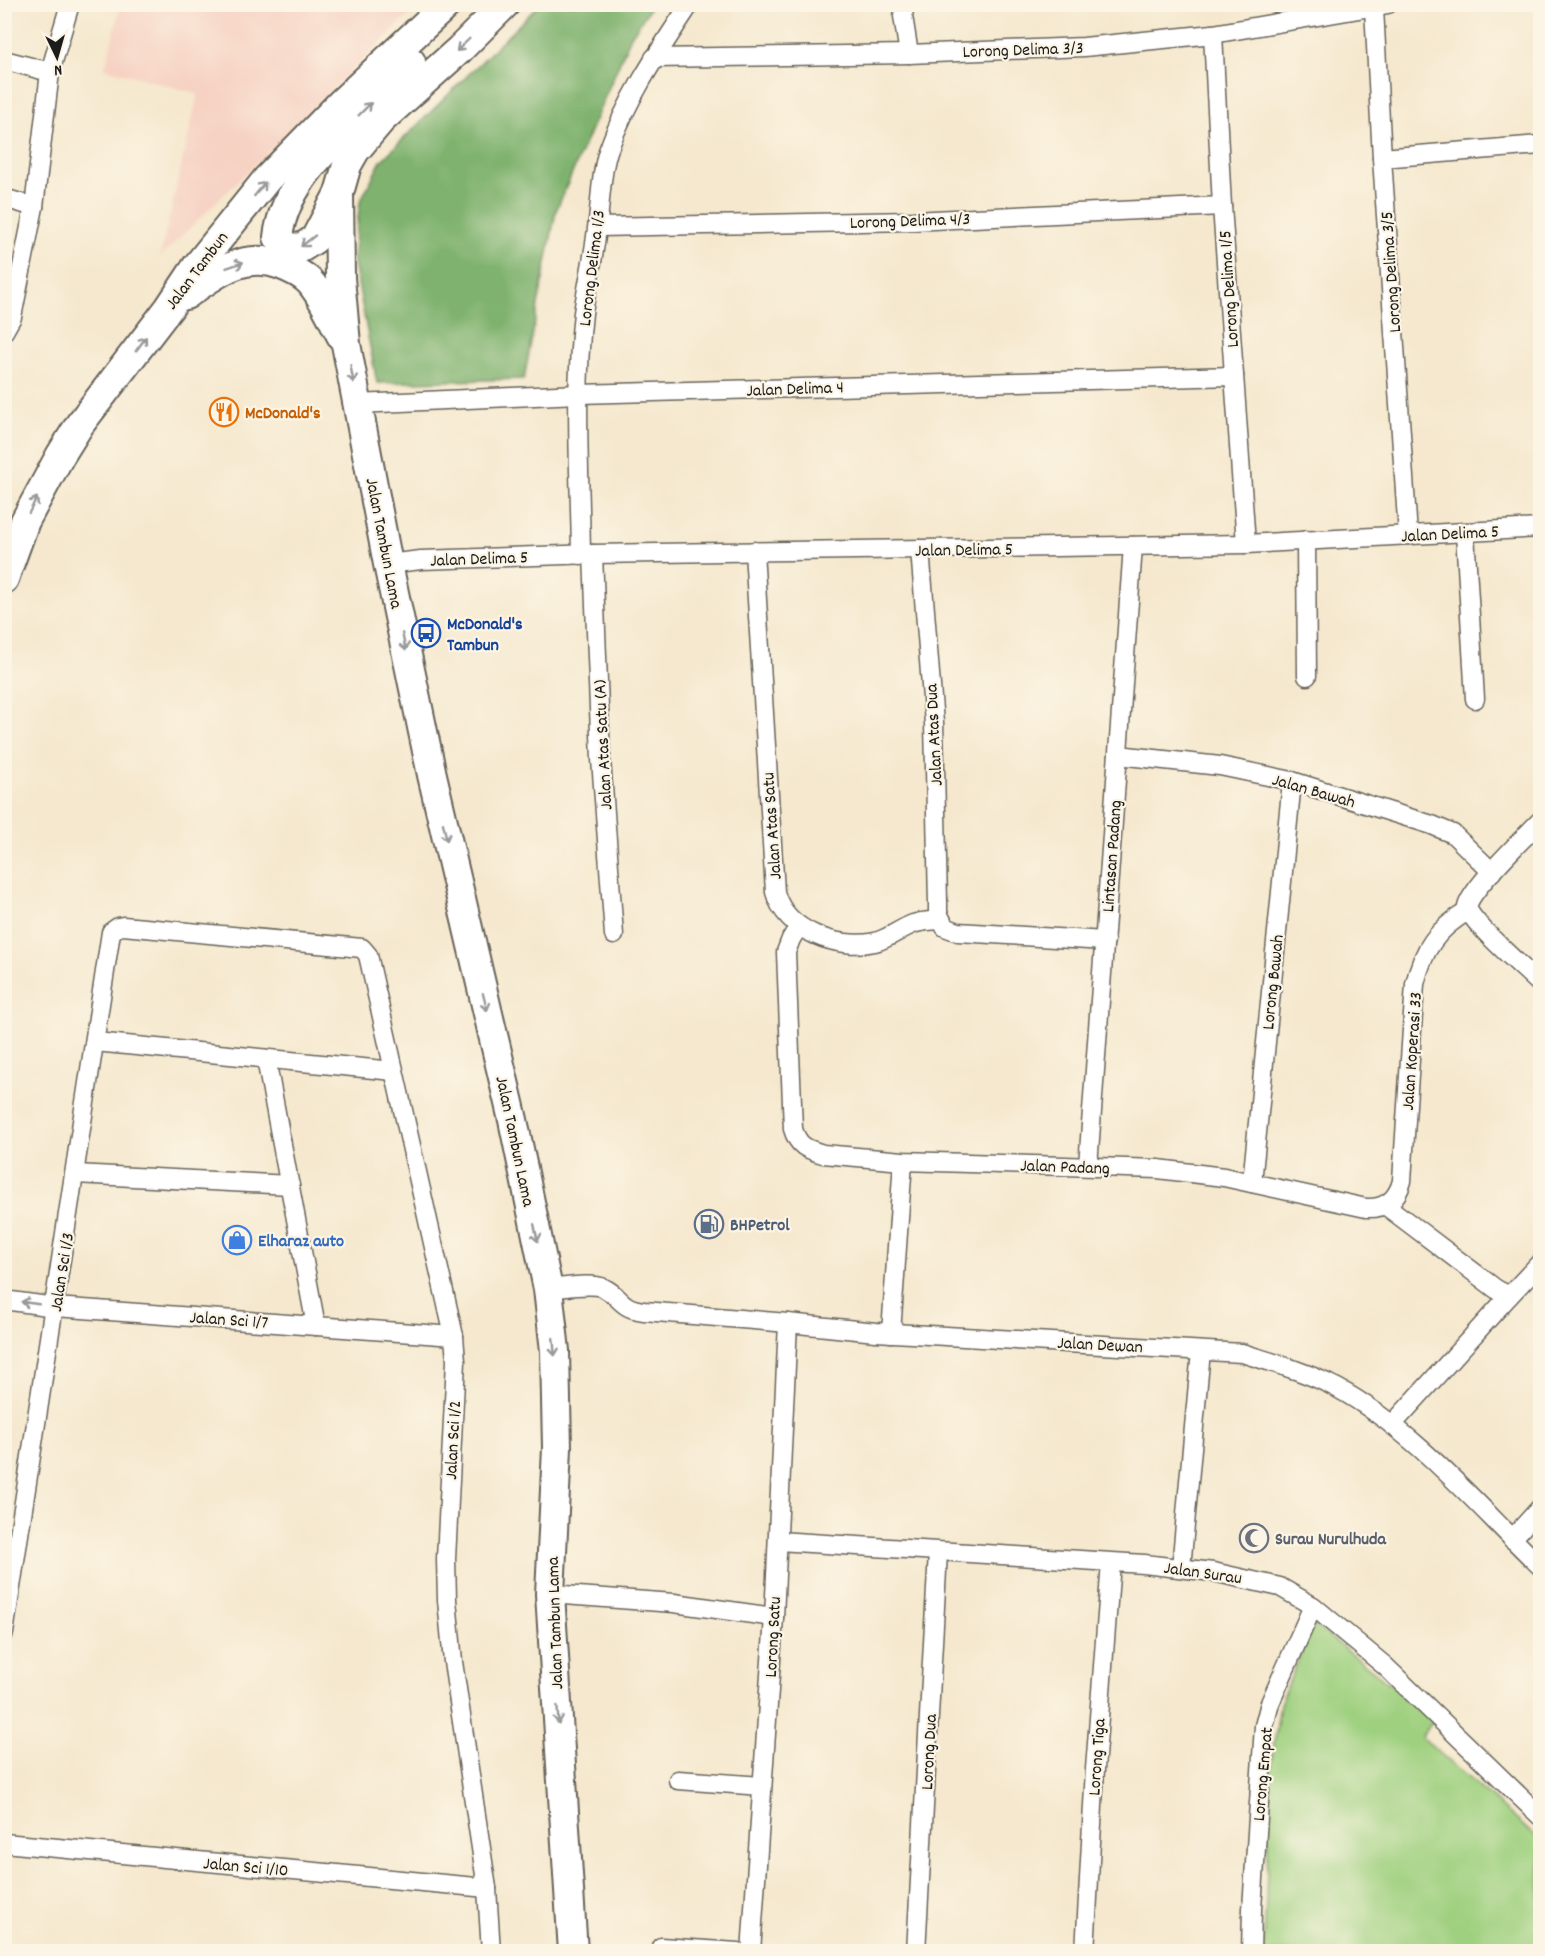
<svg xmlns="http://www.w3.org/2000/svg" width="1545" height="1956" font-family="Dekko,sans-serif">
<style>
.built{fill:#f6d2c3}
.green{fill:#9fd07f;stroke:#5e764e;stroke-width:1.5}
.forest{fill:#7fb26e;stroke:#4e6745;stroke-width:1.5}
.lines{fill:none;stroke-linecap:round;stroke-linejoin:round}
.minor-casing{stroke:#68635a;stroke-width:21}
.primary-casing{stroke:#68635a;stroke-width:32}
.minor{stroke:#fff;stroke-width:18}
.primary{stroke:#fff;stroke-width:28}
.oneway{stroke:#999}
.labels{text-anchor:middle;stroke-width:4.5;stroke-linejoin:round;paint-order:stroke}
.street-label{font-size:18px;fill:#1c1c1c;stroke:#fcf5e5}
.food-label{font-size:18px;font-weight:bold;fill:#c56008;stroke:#fcf5e5;text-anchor:start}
.transit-label{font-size:18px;font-weight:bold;fill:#164399;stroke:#fcf5e5;text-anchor:start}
.service-label{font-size:18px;font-weight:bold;fill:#4e5e75;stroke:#fcf5e5;text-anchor:start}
.shop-label{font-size:18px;font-weight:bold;fill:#366cbe;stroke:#fcf5e5;text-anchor:start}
.worship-label{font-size:18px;font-weight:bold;fill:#5b616d;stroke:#fcf5e5;text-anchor:start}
</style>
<rect width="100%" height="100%" fill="#fcf5e5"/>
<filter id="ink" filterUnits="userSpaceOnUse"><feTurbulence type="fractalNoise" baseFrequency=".0167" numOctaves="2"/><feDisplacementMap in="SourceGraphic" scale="12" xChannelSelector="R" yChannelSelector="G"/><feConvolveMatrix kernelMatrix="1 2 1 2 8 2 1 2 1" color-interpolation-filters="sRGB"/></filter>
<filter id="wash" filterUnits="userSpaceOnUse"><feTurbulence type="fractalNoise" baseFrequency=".008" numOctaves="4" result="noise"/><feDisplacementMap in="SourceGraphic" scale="24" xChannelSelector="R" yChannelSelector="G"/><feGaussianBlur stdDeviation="1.35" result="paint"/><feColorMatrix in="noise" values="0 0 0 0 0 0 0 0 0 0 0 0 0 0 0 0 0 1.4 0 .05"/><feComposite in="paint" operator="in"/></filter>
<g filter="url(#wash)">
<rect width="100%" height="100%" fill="#f5e8ce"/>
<polygon class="built" points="121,5 121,4 419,5 160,257 198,94 105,68"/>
<polygon class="green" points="1313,1624 1435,1719 1421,1737 1540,1840 1540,1951 1264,1952 1271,1765 1280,1704"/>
<polygon class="forest" points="539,5 652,5 631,36 556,211 524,379 377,383 353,258 360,202 381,161"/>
</g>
<g filter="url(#ink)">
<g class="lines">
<g class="minor-casing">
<g id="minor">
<polyline points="905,4 903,16 909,54"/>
<polyline points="1374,8 1382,158 1408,535"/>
<polyline points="1213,34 1222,206 1246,544"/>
<polyline points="654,58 909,54 1084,47 1213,34 1388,4"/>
<polyline points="4,60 50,72"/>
<polyline points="1382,158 1540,145"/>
<polyline points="4,198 34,207"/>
<polyline points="598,227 913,221 1222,206"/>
<polyline points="4,331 12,317 34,207 50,72 70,4"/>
<polyline points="357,404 579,394 1234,376"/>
<polyline points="1465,533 1475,699"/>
<polyline points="1306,540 1307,676"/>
<polyline points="920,549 934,723 938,903 938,913 945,927 958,932 1105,941"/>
<path d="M754 551 775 892C785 931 838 950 875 942 888 939 900 929 913 924 921 921 931 921 940 920"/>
<polyline points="593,554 601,759 614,935"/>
<path d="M581 555C580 475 574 393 583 313 587 285 594 257 597 228 601 202 600 176 608 151 627 98 659 51 690 4"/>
<polyline points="388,564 421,560 593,554 1246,544 1540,528"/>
<polyline points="1118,755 1220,766 1292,781 1432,825 1453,834 1492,872"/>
<path d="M1540 821C1525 837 1471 888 1467 907 1472 924 1525 969 1540 984"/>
<path d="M799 926 791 939 786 952 793 1129C798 1146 806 1149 823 1154L903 1161 1158 1169 1224 1177 1366 1208C1385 1209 1397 1200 1402 1181L1415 984C1423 949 1437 929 1468 911"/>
<polyline points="95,1042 394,1071"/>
<polyline points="266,1059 316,1326"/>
<polyline points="1088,1166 1133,546"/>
<polyline points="75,1174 290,1185"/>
<polyline points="1252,1183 1292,781"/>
<polyline points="1385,1205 1496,1289 1509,1296 1540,1263"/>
<path d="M548 1289C561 1288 593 1282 604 1288 622 1297 619 1308 644 1311L788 1323 876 1332 1242 1353C1274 1363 1307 1372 1337 1388 1414 1430 1478 1506 1540 1566"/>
<polyline points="4,1300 55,1307 454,1336"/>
<polyline points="891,1333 903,1161"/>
<polyline points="1392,1425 1509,1296"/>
<polyline points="1512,1539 1540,1508"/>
<polyline points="778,1541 1144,1564 1213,1572 1280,1587 1313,1606 1385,1666 1540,1816"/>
<polyline points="1181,1568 1201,1351"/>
<polyline points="550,1594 674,1603 774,1617"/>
<polyline points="4,1633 111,932 118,927 123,926 362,948 368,955 454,1336 456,1361 446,1559 447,1600 453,1662 487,1888 491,1952"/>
<polyline points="678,1780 762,1786"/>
<polyline points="4,1843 487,1888"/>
<polyline points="661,1947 738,1952"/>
<polyline points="751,1952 774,1617 788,1323"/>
<polyline points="916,1952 938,1552"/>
<polyline points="1085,1952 1095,1769 1111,1563"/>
<polyline points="1251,1952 1252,1909 1264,1726 1270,1703 1313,1606"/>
</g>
</g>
<g class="primary-casing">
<g id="primary">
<polyline points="505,4 459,50 382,119 355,151 347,165 339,193 340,278 346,344 388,564 432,775 513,1120 548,1289 555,1351 557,1448 550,1594 573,1952"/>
<path d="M337 197 315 239 301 248 287 247 278 237C284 189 320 155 352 122 371 102 391 82 411 62"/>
<path d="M186 295C215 274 244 251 281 265 291 269 302 274 309 281 323 296 332 319 342 337"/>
<polyline points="4,579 25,521 60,456 80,424 169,308 197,266 267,179 341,103 447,4"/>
</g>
</g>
<use href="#minor" class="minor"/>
<use href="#primary" class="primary"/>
</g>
<defs><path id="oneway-shaft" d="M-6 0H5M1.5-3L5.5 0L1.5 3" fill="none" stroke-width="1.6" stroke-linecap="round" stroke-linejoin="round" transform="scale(1.5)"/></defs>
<g class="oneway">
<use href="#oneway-shaft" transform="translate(463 45) rotate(136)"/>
<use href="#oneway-shaft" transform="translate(365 109) rotate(-45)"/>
<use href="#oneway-shaft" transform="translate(260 189) rotate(-51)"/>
<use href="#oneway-shaft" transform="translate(308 241) rotate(142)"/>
<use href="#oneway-shaft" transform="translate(235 265) rotate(-19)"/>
<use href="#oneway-shaft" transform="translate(141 344) rotate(-54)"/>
<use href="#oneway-shaft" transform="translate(352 374) rotate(80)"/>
<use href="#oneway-shaft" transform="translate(33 505) rotate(-63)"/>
<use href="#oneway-shaft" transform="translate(404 642) rotate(78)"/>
<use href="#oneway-shaft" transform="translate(445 832) rotate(77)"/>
<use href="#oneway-shaft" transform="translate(485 1002) rotate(76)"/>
<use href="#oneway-shaft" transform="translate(536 1233) rotate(78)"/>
<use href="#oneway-shaft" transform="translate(30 1303) rotate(-172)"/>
<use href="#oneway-shaft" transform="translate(554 1347) rotate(85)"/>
<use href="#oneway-shaft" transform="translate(558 1715) rotate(86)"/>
</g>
</g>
<defs>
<g id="restaurant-ring" transform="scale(1.5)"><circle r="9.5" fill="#fcf5e5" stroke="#e8710a" stroke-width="1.5"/><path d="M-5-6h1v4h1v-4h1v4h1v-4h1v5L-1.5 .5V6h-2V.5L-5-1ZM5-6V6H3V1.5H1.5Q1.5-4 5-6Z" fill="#e8710a"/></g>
<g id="bus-ring" transform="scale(1.5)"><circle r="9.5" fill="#fcf5e5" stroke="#1a4fb4" stroke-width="1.5"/><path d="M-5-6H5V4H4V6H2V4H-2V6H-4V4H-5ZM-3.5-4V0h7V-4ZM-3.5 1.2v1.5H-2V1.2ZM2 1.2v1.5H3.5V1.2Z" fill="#1a4fb4"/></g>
<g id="fuel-ring" transform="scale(1.5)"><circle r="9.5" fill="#fcf5e5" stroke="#5c6f8a" stroke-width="1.5"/><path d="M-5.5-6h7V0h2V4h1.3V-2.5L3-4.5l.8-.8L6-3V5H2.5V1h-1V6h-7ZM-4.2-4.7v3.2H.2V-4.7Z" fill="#5c6f8a"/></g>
<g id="shop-ring" transform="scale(1.5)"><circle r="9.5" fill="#fcf5e5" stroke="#3f7fe0" stroke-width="1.5"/><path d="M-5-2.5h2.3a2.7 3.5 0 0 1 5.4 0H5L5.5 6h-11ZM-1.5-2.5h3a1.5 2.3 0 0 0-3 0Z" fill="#3f7fe0"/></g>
<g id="mosque-ring" transform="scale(1.5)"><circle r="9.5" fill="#fcf5e5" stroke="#6b7280" stroke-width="1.5"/><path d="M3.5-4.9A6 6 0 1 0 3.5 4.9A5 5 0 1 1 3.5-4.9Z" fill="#6b7280"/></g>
</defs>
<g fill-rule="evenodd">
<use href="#restaurant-ring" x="224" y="412"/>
<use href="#bus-ring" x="426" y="633"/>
<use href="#fuel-ring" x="709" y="1224"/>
<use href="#shop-ring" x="237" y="1240"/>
<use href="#mosque-ring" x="1254" y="1538"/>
</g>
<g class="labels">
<g class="street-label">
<text transform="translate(1023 49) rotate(-2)" y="6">Lorong Delima 3/3</text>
<text transform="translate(910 220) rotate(-2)" y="6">Lorong Delima 4/3</text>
<text transform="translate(591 268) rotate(-83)" y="6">Lorong Delima 1/3</text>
<text transform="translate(196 270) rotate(-53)" y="6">Jalan Tambun</text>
<text transform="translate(1390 272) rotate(-94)" y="6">Lorong Delima 3/5</text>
<text transform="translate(1228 289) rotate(-94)" y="6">Lorong Delima 1/5</text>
<text transform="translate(795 388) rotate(-2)" y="6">Jalan Delima 4</text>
<text transform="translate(1450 533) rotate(-3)" y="6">Jalan Delima 5</text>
<text transform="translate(385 543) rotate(79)" y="6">Jalan Tambun Lama</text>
<text transform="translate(964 549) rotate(-1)" y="6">Jalan Delima 5</text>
<text transform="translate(479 558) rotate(-2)" y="6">Jalan Delima 5</text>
<text transform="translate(933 735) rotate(-93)" y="6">Jalan Atas Dua</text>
<text transform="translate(602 745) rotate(-93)" y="6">Jalan Atas Satu (A)</text>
<text transform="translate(1314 790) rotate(16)" y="6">Jalan Bawah</text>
<text transform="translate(771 826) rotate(-94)" y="6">Jalan Atas Satu</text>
<text transform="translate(1111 856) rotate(-86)" y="6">Lintasan Padang</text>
<text transform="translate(1272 982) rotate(-84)" y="6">Lorong Bawah</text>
<text transform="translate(1411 1051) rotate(-86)" y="6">Jalan Koperasi 33</text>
<text transform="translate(516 1141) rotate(78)" y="6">Jalan Tambun Lama</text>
<text transform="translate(1065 1166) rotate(2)" y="6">Jalan Padang</text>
<text transform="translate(61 1272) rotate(-81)" y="6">Jalan Sci 1/3</text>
<text transform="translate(229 1319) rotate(4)" y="6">Jalan Sci 1/7</text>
<text transform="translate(1100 1344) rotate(3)" y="6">Jalan Dewan</text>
<text transform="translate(452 1440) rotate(-87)" y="6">Jalan Sci 1/2</text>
<text transform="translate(1203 1572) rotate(8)" y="6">Jalan Surau</text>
<text transform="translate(554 1623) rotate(-92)" y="6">Jalan Tambun Lama</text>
<text transform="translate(772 1637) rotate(-87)" y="6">Lorong Satu</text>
<text transform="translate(928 1752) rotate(-87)" y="6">Lorong Dua</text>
<text transform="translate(1096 1757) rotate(-86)" y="6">Lorong Tiga</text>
<text transform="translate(1262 1774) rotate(-85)" y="6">Lorong Empat</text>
<text transform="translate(246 1866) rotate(5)" y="6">Jalan Sci 1/10</text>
</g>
<g class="food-label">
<text x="245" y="418">McDonald's</text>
</g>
<g class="transit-label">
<text x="447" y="629">McDonald's<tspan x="447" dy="21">Tambun</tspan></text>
</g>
<g class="service-label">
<text x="730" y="1230">BHPetrol</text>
</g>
<g class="shop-label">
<text x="258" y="1246">Elharaz auto</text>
</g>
<g class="worship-label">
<text x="1275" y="1544">Surau Nurulhuda</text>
</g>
</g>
<rect width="1545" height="1956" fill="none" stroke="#fcf5e5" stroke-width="24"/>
<g transform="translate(57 57) rotate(175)" stroke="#fcf5e5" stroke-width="4.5" paint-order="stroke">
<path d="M0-4.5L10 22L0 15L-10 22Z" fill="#1c1c1c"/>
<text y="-9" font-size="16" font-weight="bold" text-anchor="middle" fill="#1c1c1c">N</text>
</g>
</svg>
